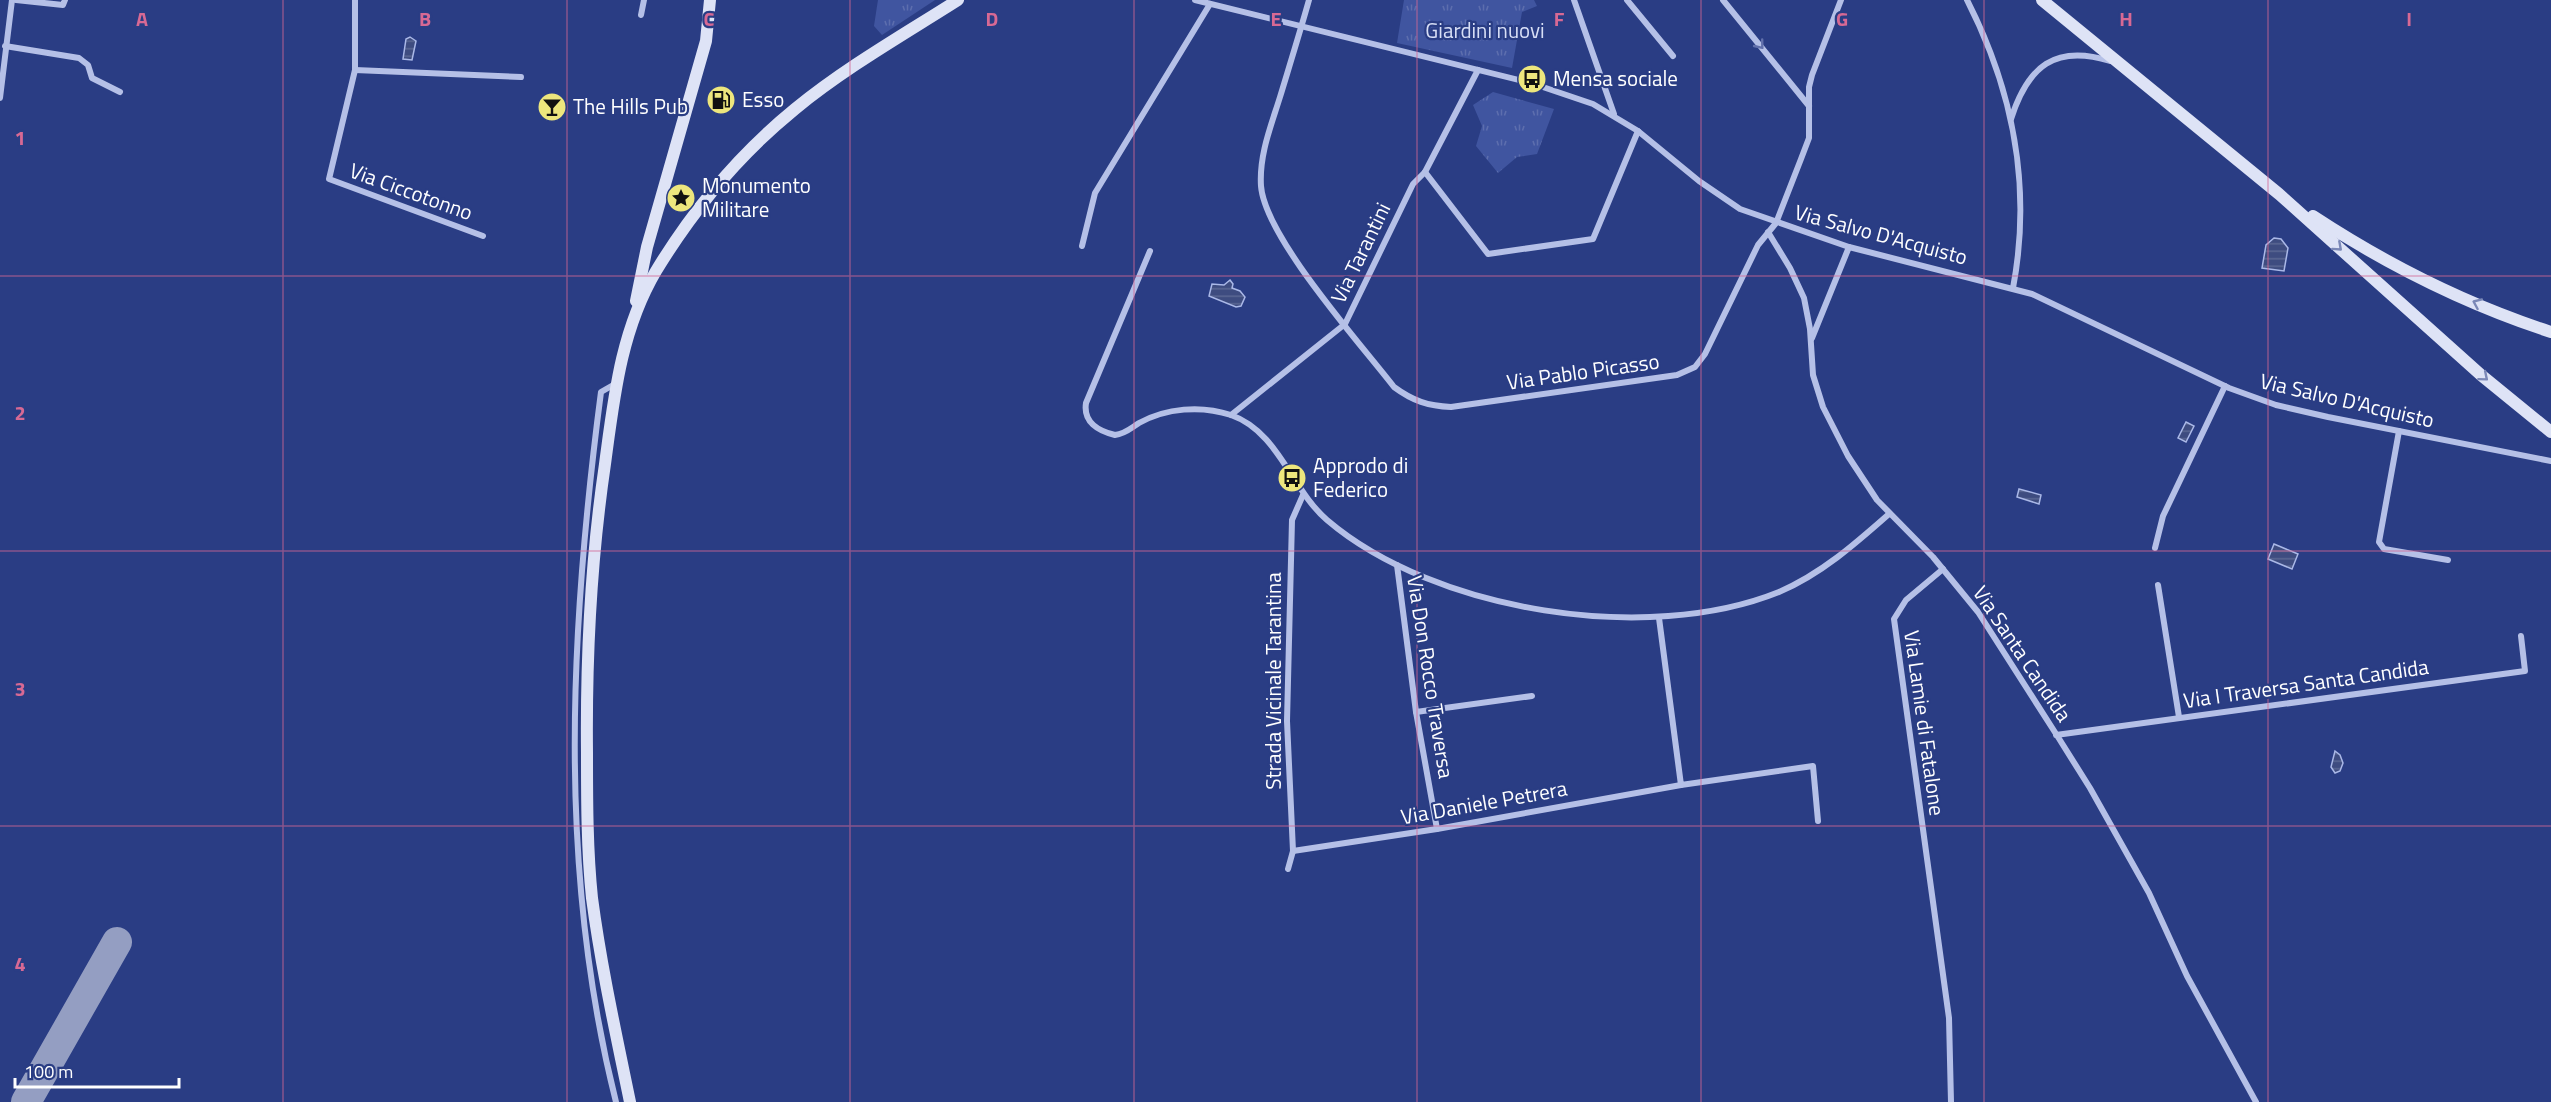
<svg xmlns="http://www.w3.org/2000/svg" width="2551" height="1102" font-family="'Titillium Web',sans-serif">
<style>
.grass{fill:url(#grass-tufts)}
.water{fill:url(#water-rules);stroke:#aab8e7;stroke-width:1.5}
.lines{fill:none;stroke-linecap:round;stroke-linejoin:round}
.taxiway{stroke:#949ec2;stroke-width:30}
.street{stroke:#b5c0e7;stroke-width:6}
.secondary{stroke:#dee3f6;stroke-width:12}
.oneway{stroke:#6271ac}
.oneway2{stroke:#7b88b7}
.grid{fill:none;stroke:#d76994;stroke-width:1.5;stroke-opacity:0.55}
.labels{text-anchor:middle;stroke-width:4.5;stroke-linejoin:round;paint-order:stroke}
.park-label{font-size:21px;fill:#d8dff6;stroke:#2a3d84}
.poi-label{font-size:21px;fill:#fff;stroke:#2a3d84;text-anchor:start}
.street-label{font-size:21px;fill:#fff;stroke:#2a3d84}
.grid-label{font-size:20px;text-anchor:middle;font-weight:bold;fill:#d76994;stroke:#2a3d84;stroke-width:4.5;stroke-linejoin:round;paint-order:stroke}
</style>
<defs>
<pattern id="grass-tufts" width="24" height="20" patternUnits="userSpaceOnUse" patternTransform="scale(1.5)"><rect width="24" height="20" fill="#4055a0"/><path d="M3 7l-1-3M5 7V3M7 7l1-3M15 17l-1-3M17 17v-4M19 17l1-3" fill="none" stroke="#5d6eae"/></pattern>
<pattern id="water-rules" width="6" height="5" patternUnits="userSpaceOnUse" patternTransform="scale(1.5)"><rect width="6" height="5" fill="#3e4c80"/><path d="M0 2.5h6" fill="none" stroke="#5b6793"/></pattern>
</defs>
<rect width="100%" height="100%" fill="#2a3d84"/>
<g class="grass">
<polygon points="878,0 935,0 882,35 874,26"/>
<polygon points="1404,0 1534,0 1537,6 1522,12 1512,68 1397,43"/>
<polygon points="1493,92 1554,109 1537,154 1517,157 1498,173 1476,146 1482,126 1473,105"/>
</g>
<g class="water">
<polygon points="410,37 416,41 412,60 403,59 406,39"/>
<polygon points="2274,238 2281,239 2288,248 2284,271 2262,268 2266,245"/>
<polygon points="1230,280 1233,284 1232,288 1240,291 1245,297 1241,306 1236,307 1209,296 1212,284 1224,285"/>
<polygon points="2186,422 2194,426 2186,442 2178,438"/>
<polygon points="2019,489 2041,495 2039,504 2017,497"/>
<polygon points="2274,544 2298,554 2292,569 2268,559"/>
<polygon points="2335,751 2340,755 2343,763 2340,771 2335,773 2331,767"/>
</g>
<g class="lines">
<polyline class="taxiway" points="26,1102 117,942"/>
<g class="street">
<polyline points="16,0 63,5 65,0"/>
<polyline points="355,0 355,70 329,179 483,236"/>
<polyline points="1195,0 1531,83 1593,104 1638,131 1699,181 1740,209 1849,247 2032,294 2229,388 2276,405 2328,417 2551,461"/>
<path d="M1309 0C1300 32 1290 64 1280 97 1271 126 1259 155 1261 186 1265 237 1360 343 1394 387 1413 401 1428 406 1451 407L1677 375 1695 367 1705 354 1758 245 1776 223 1801 159 1809 138V87L1812 75 1841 0"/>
<polyline points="1574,0 1614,114"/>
<polyline points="1627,0 1673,56"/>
<polyline points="1723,0 1809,106"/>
<path d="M1967 0C2013 90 2032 188 2013 288"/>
<polyline points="641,15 644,0"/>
<polyline points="5,46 79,58 88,65 92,78 120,92"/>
<polyline points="355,70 521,77"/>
<polyline points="0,98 12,0"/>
<path d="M2011 119C2028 66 2055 44 2110 61"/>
<polyline points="1425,172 1488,254 1593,239 1638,131"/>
<polyline points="1768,232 1790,268 1804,298 1810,329 1813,375 1823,407 1848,456 1877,500 1933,557 1978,612 2058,737 2090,788 2149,893 2187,976 2256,1102"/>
<polyline points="1082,246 1095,193 1210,4"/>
<path d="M1150 251 1086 403C1083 422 1098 431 1115 435 1125 434 1131 428 1139 423 1166 408 1201 405 1231 415 1279 432 1291 489 1327 520 1435 612 1648 645 1779 592 1821 574 1855 544 1889 514"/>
<polyline points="1812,338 1849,247"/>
<path d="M615 384 601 392C570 628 557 869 616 1102"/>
<polyline points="1231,415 1345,324 1413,184 1425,172 1478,70"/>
<polyline points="2399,431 2379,542 2384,549 2448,560"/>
<polyline points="2155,548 2163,516 2225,386"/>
<polyline points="1397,565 1416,712 1437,829"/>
<polyline points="1943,569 1906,600 1894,619 1949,1018 1951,1102"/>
<polyline points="2158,585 2179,717"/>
<polyline points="1659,618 1681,785 1813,766 1818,821"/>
<polyline points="1416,712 1532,696"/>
<polyline points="2056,735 2525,671 2521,636"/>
<polyline points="1293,851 1437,829 1681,785"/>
<polyline points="1288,869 1293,851 1287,721 1292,520 1303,495"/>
</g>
<g class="secondary">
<polyline points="2042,0 2279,194 2481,375 2551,432"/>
<path d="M2313 216C2386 264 2468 305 2551 332"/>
<polyline points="636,301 647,247 706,41 710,0"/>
<path d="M630 1102C616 1034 601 966 592 898 587 849 587 801 587 753 586 656 591 559 605 464 614 397 621 330 656 271 693 210 741 153 795 109 845 68 903 35 958 0"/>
</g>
</g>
<defs><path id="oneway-chevron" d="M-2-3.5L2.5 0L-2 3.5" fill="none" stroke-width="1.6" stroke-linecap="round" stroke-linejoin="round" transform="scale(1.5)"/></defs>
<use class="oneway" href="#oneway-chevron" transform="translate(1760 45) rotate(51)"/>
<g class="oneway2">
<use href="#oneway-chevron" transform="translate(2338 247) rotate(42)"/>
<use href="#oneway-chevron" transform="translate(2477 303) rotate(-156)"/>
<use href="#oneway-chevron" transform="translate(2484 377) rotate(40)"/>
</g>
<path class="grid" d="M283 0V1102M567 0V1102M850 0V1102M1134 0V1102M1417 0V1102M1701 0V1102M1984 0V1102M2268 0V1102M0 276H2551M0 551H2551M0 826H2551"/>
<defs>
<g id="bus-disc" transform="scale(1.5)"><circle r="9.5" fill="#ede67d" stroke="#2a3d84"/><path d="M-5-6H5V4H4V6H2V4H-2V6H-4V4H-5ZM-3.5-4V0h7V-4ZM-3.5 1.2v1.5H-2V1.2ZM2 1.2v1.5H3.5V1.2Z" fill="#111"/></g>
<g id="fuel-disc" transform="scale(1.5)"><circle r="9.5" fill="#ede67d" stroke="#2a3d84"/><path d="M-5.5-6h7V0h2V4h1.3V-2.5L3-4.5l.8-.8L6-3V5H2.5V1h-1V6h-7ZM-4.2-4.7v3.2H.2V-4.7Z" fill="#111"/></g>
<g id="bar-disc" transform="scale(1.5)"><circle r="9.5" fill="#ede67d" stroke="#2a3d84"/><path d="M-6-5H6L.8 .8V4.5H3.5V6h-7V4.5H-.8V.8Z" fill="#111"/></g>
<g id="sight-disc" transform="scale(1.5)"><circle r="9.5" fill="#ede67d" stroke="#2a3d84"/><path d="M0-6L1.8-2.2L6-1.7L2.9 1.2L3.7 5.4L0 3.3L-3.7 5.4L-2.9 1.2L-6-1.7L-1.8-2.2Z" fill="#111"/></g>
</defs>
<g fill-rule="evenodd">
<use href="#bus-disc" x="1532" y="79"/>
<use href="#fuel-disc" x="721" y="100"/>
<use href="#bar-disc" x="552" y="107"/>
<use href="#sight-disc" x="681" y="198"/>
<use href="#bus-disc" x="1292" y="478"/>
</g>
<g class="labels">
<g class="park-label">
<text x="1485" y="38">Giardini nuovi</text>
</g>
<g class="poi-label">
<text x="1553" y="86">Mensa sociale</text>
<text x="742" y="107">Esso</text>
<text x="573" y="114">The Hills Pub</text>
<text x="702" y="193">Monumento<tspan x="702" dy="24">Militare</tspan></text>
<text x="1313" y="473">Approdo di<tspan x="1313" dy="24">Federico</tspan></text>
</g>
<g class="street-label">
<text transform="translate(411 192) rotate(20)" y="7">Via Ciccotonno</text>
<text transform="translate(1881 235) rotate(15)" y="7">Via Salvo D'Acquisto</text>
<text transform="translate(1361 253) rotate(-64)" y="7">Via Tarantini</text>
<text transform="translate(1583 372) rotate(-8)" y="7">Via Pablo Picasso</text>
<text transform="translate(2347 401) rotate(13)" y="7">Via Salvo D'Acquisto</text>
<text transform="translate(2022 654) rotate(56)" y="7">Via Santa Candida</text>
<text transform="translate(1430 677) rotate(81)" y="7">Via Don Rocco Traversa</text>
<text transform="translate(1274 681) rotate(-90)" y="7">Strada Vicinale Tarantina</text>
<text transform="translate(2306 684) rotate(-8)" y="7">Via I Traversa Santa Candida</text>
<text transform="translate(1924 723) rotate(82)" y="7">Via Lamie di Fatalone</text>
<text transform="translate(1484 803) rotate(-10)" y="7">Via Daniele Petrera</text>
</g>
</g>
<g class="grid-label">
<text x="142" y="26">A</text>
<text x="425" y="26">B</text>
<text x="709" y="26">C</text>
<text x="992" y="26">D</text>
<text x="1276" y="26">E</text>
<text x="1559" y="26">F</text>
<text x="1842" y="26">G</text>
<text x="2126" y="26">H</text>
<text x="2409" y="26">I</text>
<text x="20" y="145">1</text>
<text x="20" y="420">2</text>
<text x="20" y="696">3</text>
<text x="20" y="971">4</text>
</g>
<path d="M15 1078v9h164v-9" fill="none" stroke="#ffffff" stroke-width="3"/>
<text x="24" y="1078" font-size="18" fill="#ffffff" stroke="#2a3d84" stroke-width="4.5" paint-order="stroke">100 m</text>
</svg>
